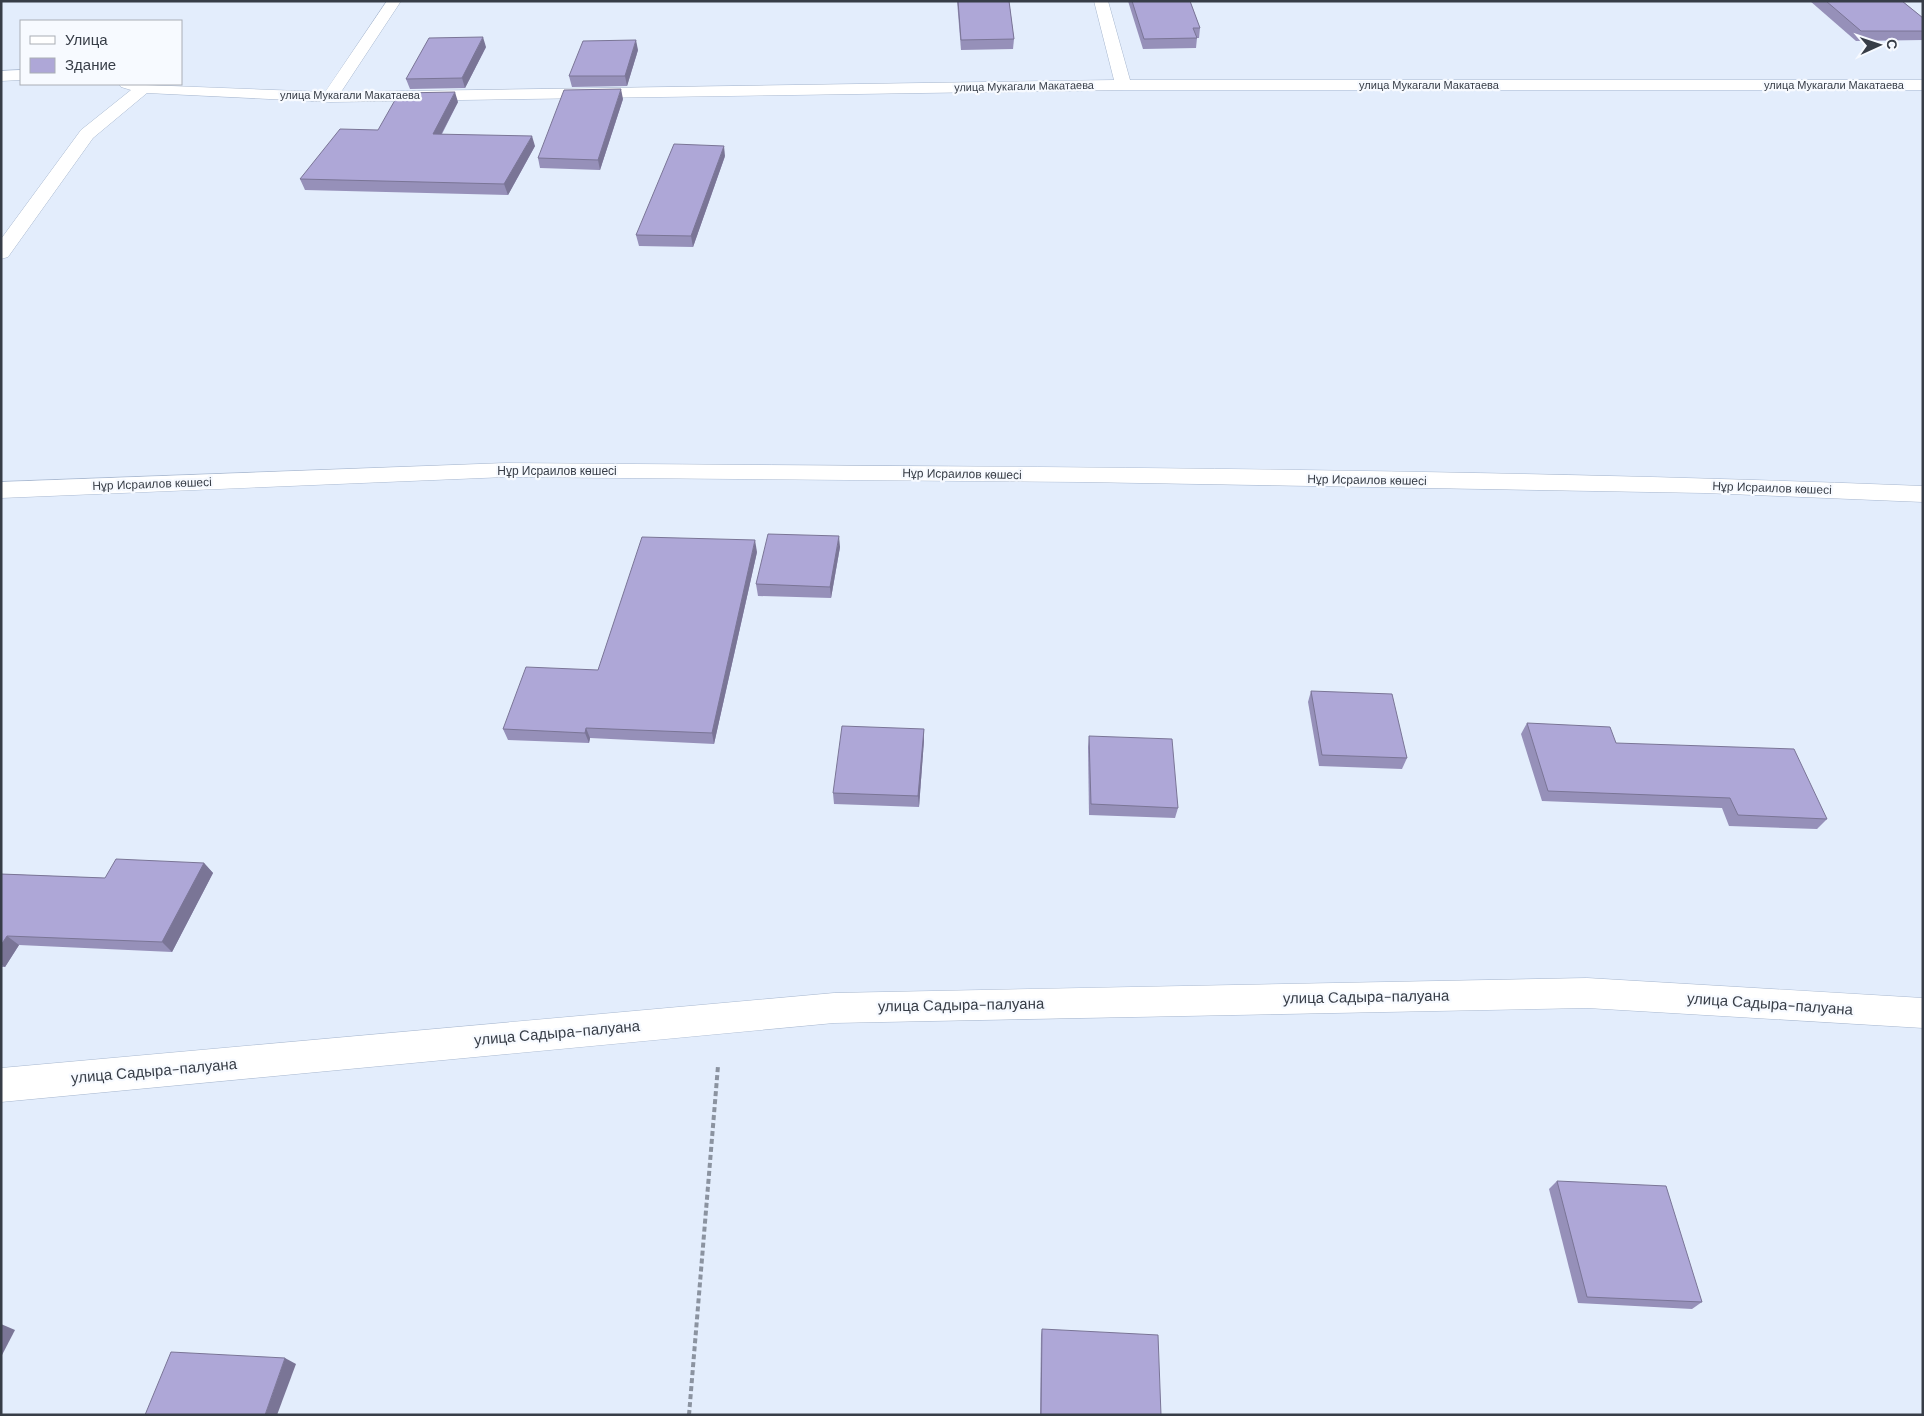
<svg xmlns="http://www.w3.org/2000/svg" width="1924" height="1416" font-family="'DM Sans',sans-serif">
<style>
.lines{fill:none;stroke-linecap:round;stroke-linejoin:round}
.street-casing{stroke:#a7b7cf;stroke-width:1}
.path{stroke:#8b93a0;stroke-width:4;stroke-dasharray:5 3;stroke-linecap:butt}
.street{fill:#fff;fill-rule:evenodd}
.wall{fill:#9690b9}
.shaded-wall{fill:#7a7596}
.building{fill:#aea7d7;stroke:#7a7596}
.labels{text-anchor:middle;stroke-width:4.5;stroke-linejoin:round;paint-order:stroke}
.far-street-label{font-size:11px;fill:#373d47;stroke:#f7faff}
.street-label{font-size:12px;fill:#373d47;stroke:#f7faff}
.near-street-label{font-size:15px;fill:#373d47;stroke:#f7faff}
</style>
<rect width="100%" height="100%" fill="#e3edfc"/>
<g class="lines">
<g class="street-casing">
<g id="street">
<polygon points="387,1 401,1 341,92 1114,80 1094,1 1108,1 1130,80 1923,80 1923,90 1123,90 330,102 147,93 93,138 8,257 1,259 1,239 81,130 131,90 121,87 119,84 325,92"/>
<polygon points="21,70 21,80 1,81 1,71"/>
<path d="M506 463C978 467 1451 467 1923 486V502L1704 493 1081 482 506 477 1 498V482Z"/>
<polygon points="1587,978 1923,998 1923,1028 1587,1008 834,1023 1,1102 1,1068 834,993"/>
</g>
</g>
<polyline class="path" points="689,1415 718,1066"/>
<use href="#street" class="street"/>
</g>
<g class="wall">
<polygon points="957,1 1009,1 1014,39 1013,49 961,50"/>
<polygon points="1128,1 1190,1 1200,28 1199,38 1197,38 1196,48 1143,49"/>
<polygon points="1810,1 1902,1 1923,18 1923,40 1856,41"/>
<polygon points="486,47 465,88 410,89 406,79"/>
<polygon points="638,50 627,86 572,87 569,76"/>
<polygon points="623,99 600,170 540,168 538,158"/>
<polygon points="458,102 442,134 535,146 508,195 305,190 300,179 378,130"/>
<polygon points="725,156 693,247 639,246 636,235"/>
<polygon points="840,547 831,598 758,596 756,584"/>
<polygon points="757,552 714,744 590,738 589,743 508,740 503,729 598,670"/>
<polygon points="1311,691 1407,758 1402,769 1319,766 1308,702"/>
<polygon points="1527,723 1616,743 1827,819 1817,829 1729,826 1722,808 1542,801 1521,734"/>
<polygon points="924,729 924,740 919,807 834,804 833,793"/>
<polygon points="1089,736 1178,808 1175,818 1089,815 1088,747"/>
<polygon points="204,863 213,873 172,952 19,945 5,967 1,967 1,874 105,878"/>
<polygon points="1557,1181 1702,1302 1692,1309 1578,1303 1549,1189"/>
<polygon points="1042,1329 1161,1415 1040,1415 1041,1335"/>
</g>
<g class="shaded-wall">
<polygon points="483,37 486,47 465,88 462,78"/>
<polygon points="636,40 638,50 627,86 625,76"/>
<polygon points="621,89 623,99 600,170 598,160"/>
<polygon points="455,92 458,102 436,144 433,134"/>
<polygon points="532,136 535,146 508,195 504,184"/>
<polygon points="724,146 725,156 693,247 691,236"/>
<polygon points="839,536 840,547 831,598 830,587"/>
<polygon points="755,540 757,552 714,744 712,733"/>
<polygon points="586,728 590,738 589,743 585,733"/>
<polygon points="924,729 924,740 919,807 918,796"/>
<polygon points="204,863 213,873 172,952 162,942"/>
<polygon points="7,936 19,945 5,967 1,964 1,945"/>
<polygon points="1,1324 15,1330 1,1357"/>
<polygon points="285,1358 296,1364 277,1415 265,1415"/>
</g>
<g class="building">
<polygon points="958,1 1009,1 1014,39 961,40"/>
<polygon points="1132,1 1190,1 1200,28 1193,28 1197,38 1144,39"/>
<polygon points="1826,1 1902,1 1923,18 1923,31 1861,31"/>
<polygon points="483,37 462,78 406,79 429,38"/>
<polygon points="636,40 625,76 569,76 583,41"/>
<polygon points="621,89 598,160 538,158 564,90"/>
<polygon points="455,92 433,134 532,136 504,184 300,179 340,129 378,130 399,93"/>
<polygon points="674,144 724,146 691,236 636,235"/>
<polygon points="768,534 839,536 830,587 756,584"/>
<polygon points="642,537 755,540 712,733 586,728 585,733 503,729 526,667 598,670"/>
<polygon points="1311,691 1392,694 1407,758 1322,755"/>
<polygon points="1527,723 1610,727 1616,743 1794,749 1827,819 1738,815 1730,798 1548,791"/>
<polygon points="842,726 924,729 918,796 833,793"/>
<polygon points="1089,736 1172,739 1178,808 1091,804"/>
<polygon points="116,859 204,863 162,942 7,936 1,945 1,874 105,878"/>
<polygon points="1557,1181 1666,1186 1702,1302 1587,1297"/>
<polygon points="1042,1329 1158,1335 1161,1415 1041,1415"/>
<polygon points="171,1352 285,1358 265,1415 145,1415"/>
</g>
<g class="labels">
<g class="far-street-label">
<text x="1429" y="89">улица Мукагали Макатаева</text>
<text x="1834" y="89">улица Мукагали Макатаева</text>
<text transform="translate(1024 86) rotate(-1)" y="4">улица Мукагали Макатаева</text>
<text x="350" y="99">улица Мукагали Макатаева</text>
</g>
<g class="street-label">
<text x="557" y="475">Нұр Исраилов көшесі</text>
<text transform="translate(962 474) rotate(1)" y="4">Нұр Исраилов көшесі</text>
<text transform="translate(1367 480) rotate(1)" y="4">Нұр Исраилов көшесі</text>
<text transform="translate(152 484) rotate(-2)" y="4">Нұр Исраилов көшесі</text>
<text transform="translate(1772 488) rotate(2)" y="4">Нұр Исраилов көшесі</text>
</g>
<g class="near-street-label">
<text transform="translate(1366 997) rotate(-1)" y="5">улица Садыра-палуана</text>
<text transform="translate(1770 1004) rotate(4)" y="5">улица Садыра-палуана</text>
<text transform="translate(961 1005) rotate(-1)" y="5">улица Садыра-палуана</text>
<text transform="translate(557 1033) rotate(-5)" y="5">улица Садыра-палуана</text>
<text transform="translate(154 1071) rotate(-5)" y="5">улица Садыра-палуана</text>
</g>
</g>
<rect width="1924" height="1416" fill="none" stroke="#373d47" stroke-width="5"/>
<rect x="20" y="20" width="162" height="65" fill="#f7faff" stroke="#aaaeb5"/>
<rect x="30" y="36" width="25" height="8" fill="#ffffff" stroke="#aaaeb5"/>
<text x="65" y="45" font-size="15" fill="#373d47">Улица</text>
<rect x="30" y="58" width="25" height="15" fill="#aea7d7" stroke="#aaaeb5"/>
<text x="65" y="70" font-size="15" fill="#373d47">Здание</text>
<g transform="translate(1879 45) rotate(87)" stroke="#f7faff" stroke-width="4" paint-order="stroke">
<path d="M0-4L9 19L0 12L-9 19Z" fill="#373d47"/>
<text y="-8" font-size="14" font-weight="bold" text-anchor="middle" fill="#373d47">С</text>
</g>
</svg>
